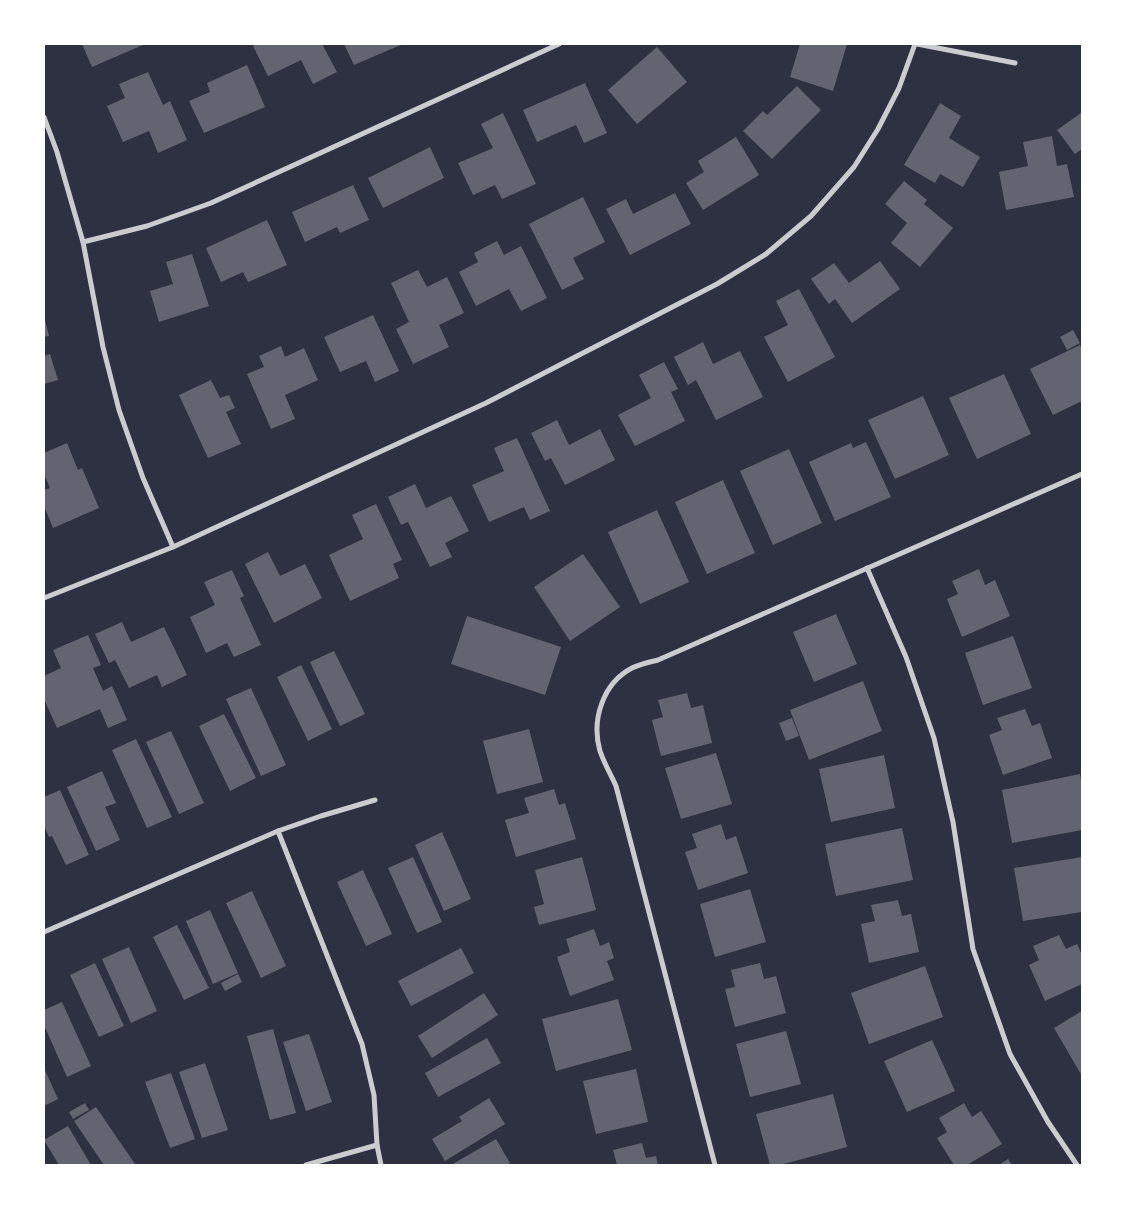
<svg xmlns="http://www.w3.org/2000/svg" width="1126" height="1209" font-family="Roboto,sans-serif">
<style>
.building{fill:#626471}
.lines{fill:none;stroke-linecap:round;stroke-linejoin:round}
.minor{stroke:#caccd0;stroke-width:5}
</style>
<rect width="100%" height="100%" fill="#2d3142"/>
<g class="building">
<polygon points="82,44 145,44 92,67"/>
<polygon points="257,44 322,44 337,72 313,84 301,60 268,76 253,46"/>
<polygon points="344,44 403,44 354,65"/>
<polygon points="800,44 847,44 833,91 790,77"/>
<polygon points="657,47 687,82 637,124 608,90"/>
<polygon points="247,65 265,107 204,133 189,101 210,92 207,83"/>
<polygon points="148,72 163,105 170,101 187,140 158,153 149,131 123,142 107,106 125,98 119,84"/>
<polygon points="585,83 607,133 584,143 576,125 537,142 523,110"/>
<polygon points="797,86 821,110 772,159 743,131 763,111 767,115"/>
<polygon points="940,103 961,116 949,138 980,157 963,187 940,174 935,183 904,165"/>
<polygon points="503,113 536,184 502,199 495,185 473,195 458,163 493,148 481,124"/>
<polygon points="1081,113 1082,115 1082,149 1075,154 1057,130"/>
<polygon points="1052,136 1057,166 1067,164 1074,197 1006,210 999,172 1028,166 1023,142"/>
<polygon points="736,137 759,175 703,210 686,183 704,172 698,161"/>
<polygon points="430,147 444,178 383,208 368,178"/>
<polygon points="904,181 927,200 924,204 953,228 920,267 891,243 907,223 885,204"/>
<polygon points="353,185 369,220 340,233 337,227 305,242 292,212"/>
<polygon points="675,193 691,224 630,255 606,209 626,199 633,214"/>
<polygon points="583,197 605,242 573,258 584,279 562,290 529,224"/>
<polygon points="267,220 287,265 248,282 243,272 221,282 206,248"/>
<polygon points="497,241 504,255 521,246 547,298 521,311 509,289 476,306 459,272 478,262 474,253"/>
<polygon points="192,254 209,306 159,322 150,291 173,284 166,262"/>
<polygon points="880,261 900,289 852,323 835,299 829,304 811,279 834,263 849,283"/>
<polygon points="418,270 427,287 447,277 464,313 439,325 449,347 413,364 396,329 409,322 391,283"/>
<polygon points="799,289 835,357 788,382 764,337 788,325 776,301"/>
<polygon points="373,315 399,371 375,382 366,361 340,372 324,337"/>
<polygon points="44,316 49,336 44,337"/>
<polygon points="1073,330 1080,343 1067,350 1060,337"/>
<polygon points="703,342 713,364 740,351 763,397 716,420 696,380 688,385 674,357"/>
<polygon points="1080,345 1082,350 1082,401 1053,415 1030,369"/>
<polygon points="281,346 285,357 304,348 318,380 285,395 295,419 271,429 247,374 264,367 259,356"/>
<polygon points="50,354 58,380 44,384 44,356"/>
<polygon points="664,362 678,389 671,392 685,421 635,446 618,415 651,398 639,375"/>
<polygon points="1004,374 1031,434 977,459 949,398"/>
<polygon points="211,380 220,398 229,395 235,408 226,412 241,444 208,458 179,395"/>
<polygon points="923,396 949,455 895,479 868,420"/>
<polygon points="557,420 569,445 600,429 615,460 565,485 551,458 545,461 531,433"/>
<polygon points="517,438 550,511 530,520 524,507 489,522 472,485 504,471 494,448"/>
<polygon points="866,442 891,497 835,521 809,462 851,443 853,448"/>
<polygon points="67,443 78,470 82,468 99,508 53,528 44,506 44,490 50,488 44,474 44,453"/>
<polygon points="789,449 822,523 773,545 740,471"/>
<polygon points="723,480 755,553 707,574 675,502"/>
<polygon points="415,484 426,508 451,496 469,531 445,543 452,557 430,567 408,522 401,525 388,497"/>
<polygon points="376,504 402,560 393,564 399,578 350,601 329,555 363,539 352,515"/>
<polygon points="657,510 689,582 640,604 608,532"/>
<polygon points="268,552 280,576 305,564 322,598 274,623 245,564"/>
<polygon points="583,554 620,607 570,641 534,587"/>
<polygon points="979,569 985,585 995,580 1010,616 962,637 947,599 958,594 952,581"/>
<polygon points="232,570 244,596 240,598 261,645 234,657 227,643 206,653 190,617 215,605 204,582"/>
<polygon points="836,614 857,664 814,682 793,632"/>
<polygon points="467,616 561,647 545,695 451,664"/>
<polygon points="122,622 131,642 164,627 187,675 162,687 157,675 129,688 115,660 109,663 95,634"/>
<polygon points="88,635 101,665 93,668 103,691 112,686 127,720 108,728 100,709 57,728 44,699 44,676 61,668 53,650"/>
<polygon points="1013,636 1032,688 983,705 965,653"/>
<polygon points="334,651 365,714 340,726 310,662"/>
<polygon points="301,665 332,729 308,741 277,677"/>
<polygon points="863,681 882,731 809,760 790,710"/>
<polygon points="251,688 286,765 261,776 226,699"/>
<polygon points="687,693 691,708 703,705 712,743 661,756 652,720 663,717 658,700"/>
<polygon points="1025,709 1032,726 1040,723 1052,758 1003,775 989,735 1002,730 997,718"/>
<polygon points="224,714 256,778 230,791 199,726"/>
<polygon points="792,718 799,736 786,741 779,723"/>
<polygon points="529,729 543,782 497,794 483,741"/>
<polygon points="171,731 204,803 179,814 146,742"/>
<polygon points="136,739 172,817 147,828 112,750"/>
<polygon points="716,753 732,804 681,819 665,768"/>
<polygon points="884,755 895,808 831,822 819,769"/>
<polygon points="102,771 116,803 105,807 120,840 96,851 67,787"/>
<polygon points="1080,774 1082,787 1082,830 1012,843 1002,790"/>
<polygon points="554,789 559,805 565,803 576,839 516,857 505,820 529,813 524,798"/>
<polygon points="60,790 89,855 66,865 52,836 49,837 44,826 44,797"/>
<polygon points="721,824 726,840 736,836 748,873 698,890 685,852 697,848 692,834"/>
<polygon points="902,828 913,880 836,896 825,844"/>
<polygon points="442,832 471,899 444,911 415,845"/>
<polygon points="413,857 442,922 417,933 388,868"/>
<polygon points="582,857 596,910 539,925 534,907 544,904 535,870"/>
<polygon points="1082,857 1082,912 1023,921 1014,868"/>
<polygon points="363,870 392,934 366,946 337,882"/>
<polygon points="750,889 766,942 715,957 700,904"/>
<polygon points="252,891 286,966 261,978 226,903"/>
<polygon points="898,900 902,916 911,914 919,952 869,963 861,924 875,921 871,905"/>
<polygon points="210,910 238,973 213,984 186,921"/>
<polygon points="177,925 209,988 184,1000 153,937"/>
<polygon points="594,929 600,946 609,942 614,958 607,961 614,980 570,996 557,957 570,952 566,939"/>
<polygon points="1059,935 1066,949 1077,944 1082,955 1082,984 1045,1001 1029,965 1039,960 1033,946"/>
<polygon points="129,947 157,1011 131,1023 102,959"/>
<polygon points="461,948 474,973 411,1006 398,981"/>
<polygon points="95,963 124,1026 99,1037 70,975"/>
<polygon points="760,963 764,979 776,976 786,1013 735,1027 725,989 735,987 731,970"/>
<polygon points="925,966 943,1017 869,1044 851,993"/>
<polygon points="238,974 242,982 225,991 221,983"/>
<polygon points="484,993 498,1015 432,1058 418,1036"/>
<polygon points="618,999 632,1050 556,1071 542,1019"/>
<polygon points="62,1002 91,1066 67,1077 44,1025 44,1010"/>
<polygon points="1082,1011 1082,1076 1054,1028"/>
<polygon points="273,1029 296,1113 270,1120 247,1036"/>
<polygon points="786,1031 801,1084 750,1097 736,1044"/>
<polygon points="309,1034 332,1102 306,1111 283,1042"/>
<polygon points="487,1038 501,1063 438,1097 425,1073"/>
<polygon points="932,1040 955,1091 907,1112 884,1061"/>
<polygon points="205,1063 228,1130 202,1138 179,1072"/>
<polygon points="44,1068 58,1099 44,1106"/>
<polygon points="636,1069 648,1122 596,1134 583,1081"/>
<polygon points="171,1073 195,1139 170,1148 145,1082"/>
<polygon points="833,1094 847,1147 780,1165 770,1165 756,1114"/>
<polygon points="489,1098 505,1124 445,1161 432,1139 462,1121 459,1117"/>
<polygon points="85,1103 89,1110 73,1119 69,1112"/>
<polygon points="964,1103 972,1117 981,1111 1002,1144 967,1165 954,1165 937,1138 947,1132 939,1118"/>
<polygon points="96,1107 135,1164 133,1165 104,1165 74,1121"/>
<polygon points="68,1126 91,1165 59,1165 44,1140"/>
<polygon points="496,1139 510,1163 505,1165 451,1165"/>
<polygon points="642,1143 646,1158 656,1156 658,1165 617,1165 613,1150"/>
<polygon points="1008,1159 1012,1165 999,1165"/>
</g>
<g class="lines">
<g class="minor">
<polyline points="917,44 1015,63"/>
<polyline points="44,117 57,152 83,242 103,347 119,410 143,478 173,547"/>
<polyline points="83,242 147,226 211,203 559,44"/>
<polyline points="867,568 906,657 934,738 953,822 973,949 1010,1054 1048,1122 1077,1165"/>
<polyline points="44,598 173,547 486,403 717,284 766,254 811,216 854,167 878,129 899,88 915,44"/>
<polyline points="278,831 362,1044 374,1095 377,1145 381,1165"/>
<polyline points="44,932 278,831 321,816 375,800"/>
<polyline points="306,1165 377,1145"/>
<path d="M715 1165 616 786C611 775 604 763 600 751 591 720 603 683 632 668 640 664 650 662 658 660L1082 474"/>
</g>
</g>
<rect width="1126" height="1209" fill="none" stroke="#ffffff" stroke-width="90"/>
</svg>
